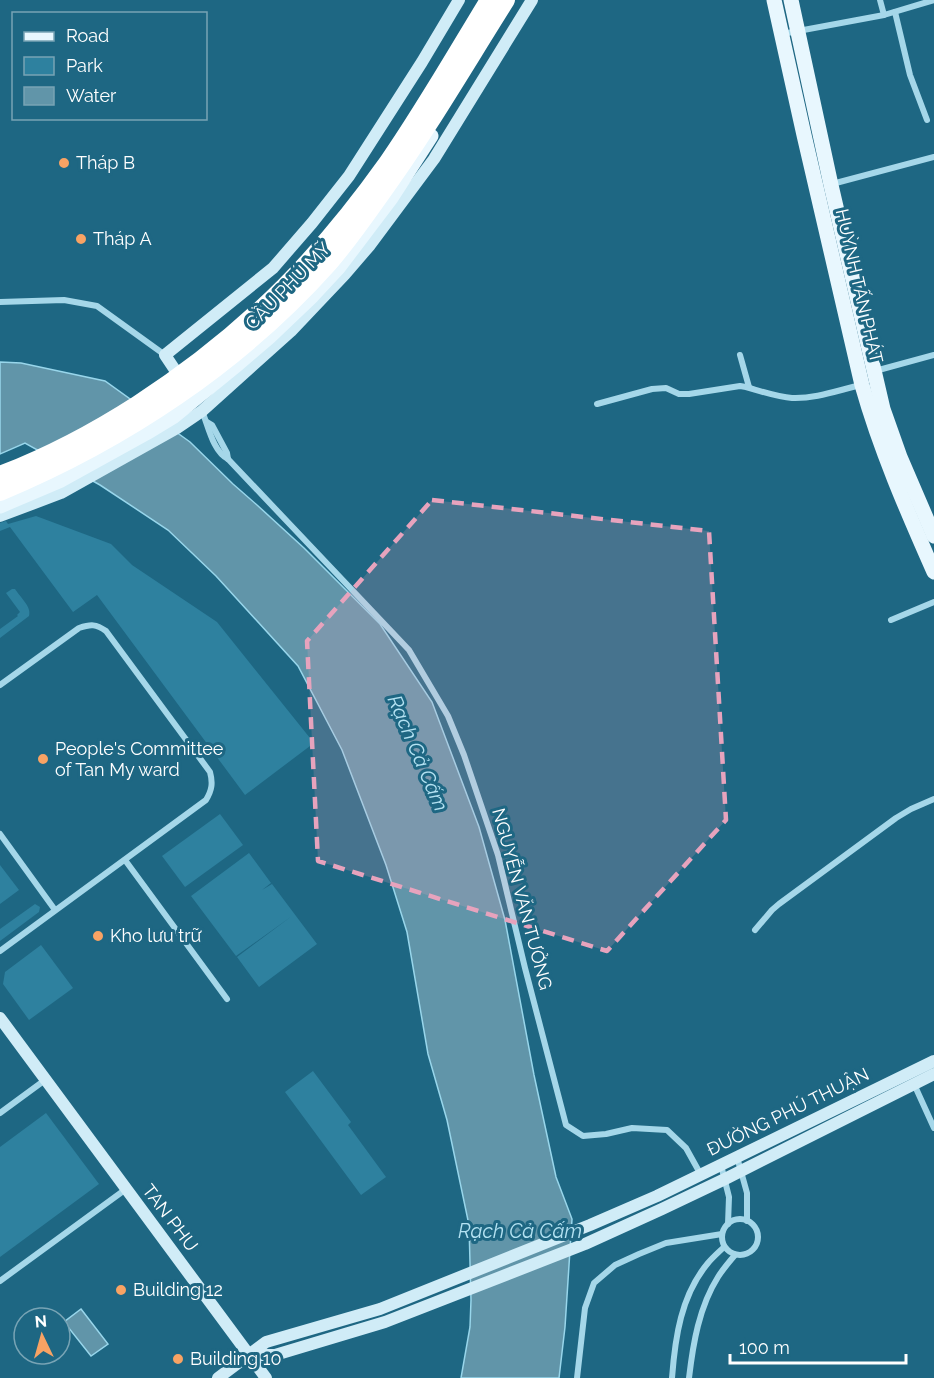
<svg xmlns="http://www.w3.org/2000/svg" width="934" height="1378" font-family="Raleway,sans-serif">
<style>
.green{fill:#2e819f}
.water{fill:#6195a9;stroke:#98d6eb;stroke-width:1.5}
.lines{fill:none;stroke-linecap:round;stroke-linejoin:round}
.street{stroke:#a5d7e9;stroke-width:6}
.secondary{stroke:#d0ecf7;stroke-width:12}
.primary{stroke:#e8f7fe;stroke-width:15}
.primary-bridge{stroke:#e8f7fe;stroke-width:15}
.highway-bridge{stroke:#fff;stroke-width:18}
.marked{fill:#e7a3bd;fill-opacity:0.2;stroke:#e7a3bd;stroke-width:4.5;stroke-dasharray:12 8;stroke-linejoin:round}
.poi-dot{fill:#f8a364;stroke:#1e6783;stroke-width:2}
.labels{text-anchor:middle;stroke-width:6;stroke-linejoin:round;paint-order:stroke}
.poi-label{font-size:18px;fill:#fff;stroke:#1e6783;text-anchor:start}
.street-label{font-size:18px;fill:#fff;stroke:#1e6783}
.water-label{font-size:20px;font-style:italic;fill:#b4e2f2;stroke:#1e6783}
</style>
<rect width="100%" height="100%" fill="#1e6783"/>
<g class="green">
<polygon points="36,516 111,544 132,565 217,622 314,743 245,795 97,595 73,612 10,527 0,531 0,523 6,521 8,524"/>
<path d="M12 589H15C20 597 32 607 29 616L0 638V629L18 616 17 615 20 612 6 593Z"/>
<polygon points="220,814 243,845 185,887 162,856"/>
<polygon points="249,853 271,883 262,890 272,884 317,944 259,987 237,957 292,916 236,956 191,896"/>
<polygon points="0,865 19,890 0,904"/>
<polygon points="35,904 40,907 39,912 0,941 0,929"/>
<polygon points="41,945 73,988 29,1020 3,984 5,972"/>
<polygon points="313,1071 351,1122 348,1125 386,1177 361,1195 285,1092"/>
<polygon points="46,1113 99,1184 0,1257 0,1147"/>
</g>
<g class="water">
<polygon points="0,362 21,363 105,381 190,442 233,484 257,505 304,548 380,624 432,702 479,827 505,920 534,1075 556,1177 572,1219 565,1327 559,1378 461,1378 470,1327 471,1300 469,1225 447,1120 428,1054 407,932 386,865 342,750 298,666 216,576 168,530 100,485 25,443 0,454"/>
<polygon points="81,1309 108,1344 91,1356 64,1322"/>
</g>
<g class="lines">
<g class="street">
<polyline points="880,0 884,15"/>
<polyline points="895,12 910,75 927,120"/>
<polyline points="782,34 884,15 934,0"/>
<polyline points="832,184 934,157"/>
<polyline points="0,302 64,300 97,306 165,355"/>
<polyline points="740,355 749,387"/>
<polyline points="875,371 934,355"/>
<path d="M597 404 652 389 666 388 679 394H689L740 386 746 387C760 391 777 397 792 398 815 399 839 390 861 385"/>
<path d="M202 411C208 425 213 452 228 459L409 650 448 716 464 755 498 855 525 968 566 1125 583 1136 606 1134 632 1128 667 1130 686 1148 701 1175"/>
<polyline points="207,422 212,425 227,453 228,459"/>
<polyline points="891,620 934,602"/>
<path d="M0 685 79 628C91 624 96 624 106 631L210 772C213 783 212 790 206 800L0 951"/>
<polyline points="0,834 55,910"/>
<polyline points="125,860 227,999"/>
<polyline points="755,930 772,910 779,904 896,818 911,809 934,799"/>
<polyline points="914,1084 934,1128"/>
<polyline points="0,1113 45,1080"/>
<polyline points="737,1157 747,1193 747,1221"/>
<polyline points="721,1165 729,1197 728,1224"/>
<circle cx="740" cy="1237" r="18"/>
<polyline points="0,1281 126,1189"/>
<polyline points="577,1378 585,1308 594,1283 615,1265 639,1254 666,1243 722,1234"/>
<path d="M672 1378C675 1338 681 1295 708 1263 713 1257 719 1252 724 1247"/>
<path d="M689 1378C693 1344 699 1307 718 1277 723 1269 729 1262 735 1255"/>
</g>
<g class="secondary">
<polyline points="183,382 165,355 273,268 312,223 349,176 422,62 459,0"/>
<polyline points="0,516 61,493 177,428 202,411 291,331 345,274 370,245 434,159 532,0"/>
<polyline points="0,1018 266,1378"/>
<polyline points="249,1355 275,1355 385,1322 585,1244 662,1209 725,1179 934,1074"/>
<polyline points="218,1378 266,1342 380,1309 590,1225 657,1196 934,1061"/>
</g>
<g class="primary">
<path d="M774 0 804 135 862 385C880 449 907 511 934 572"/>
<polyline points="791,0 831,185 883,409 900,457 934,536"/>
</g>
<polyline class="primary-bridge" points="0,506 61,480 146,433 174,416 234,367 269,337 312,296 338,268 391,198 431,136"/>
<g class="highway-bridge">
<path d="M0 475C94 439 186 378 260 310 307 267 351 214 388 162 424 110 456 54 489 0"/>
<path d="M0 492C124 440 239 364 329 263 348 241 364 218 381 194 426 132 465 65 506 0"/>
</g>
</g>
<path class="marked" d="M432 500 709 531 726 820 607 951 318 861 307 641Z"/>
<g class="poi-dot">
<circle cx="64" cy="163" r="6"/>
<circle cx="81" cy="239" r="6"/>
<circle cx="43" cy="759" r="6"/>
<circle cx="98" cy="936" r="6"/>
<circle cx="121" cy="1290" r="6"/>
<circle cx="178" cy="1359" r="6"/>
</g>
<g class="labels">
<g class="poi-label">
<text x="76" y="169">Tháp B</text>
<text x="93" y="245">Tháp A</text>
<text x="55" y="755">People's Committee<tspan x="55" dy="21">of Tan My ward</tspan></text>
<text x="110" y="942">Kho lưu trữ</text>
<text x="133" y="1296">Building 12</text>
<text x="190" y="1365">Building 10</text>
</g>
<g class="street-label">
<text transform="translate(288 286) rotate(-46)" y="6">CẦU PHÚ MỸ</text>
<text transform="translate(859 286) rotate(77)" y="6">HUỲNH TẤN PHÁT</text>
<text transform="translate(522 899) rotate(75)" y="6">NGUYỄN VĂN TƯỞNG</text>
<text transform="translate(788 1112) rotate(-26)" y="6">ĐƯỜNG PHÚ THUẬN</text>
<text transform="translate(170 1218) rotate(53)" y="6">TAN PHU</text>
</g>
<g class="water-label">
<text transform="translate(418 753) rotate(67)" y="7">Rạch Cả Cấm</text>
<text x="520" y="1238">Rạch Cả Cấm</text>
</g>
</g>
<rect x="12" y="12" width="195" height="108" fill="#1e6783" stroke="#78a4b5" stroke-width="1.5"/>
<rect x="24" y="32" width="30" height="9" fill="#e8f7fe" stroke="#78a4b5" stroke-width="1.5"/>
<text x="66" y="42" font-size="18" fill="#ffffff">Road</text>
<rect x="24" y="57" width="30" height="18" fill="#2e819f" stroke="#78a4b5" stroke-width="1.5"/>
<text x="66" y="72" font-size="18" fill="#ffffff">Park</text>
<rect x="24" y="87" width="30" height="18" fill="#6195a9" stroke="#78a4b5" stroke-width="1.5"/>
<text x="66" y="102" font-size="18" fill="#ffffff">Water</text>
<g transform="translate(42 1336) rotate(355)"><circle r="28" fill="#1e6783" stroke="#78a4b5" stroke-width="1.5"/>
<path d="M0-4.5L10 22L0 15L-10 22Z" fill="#f8a364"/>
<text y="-9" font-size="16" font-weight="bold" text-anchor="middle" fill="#ffffff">N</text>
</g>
<path d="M730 1354v9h176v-9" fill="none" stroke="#ffffff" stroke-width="3"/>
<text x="739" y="1354" font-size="18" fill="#ffffff" stroke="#1e6783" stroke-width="4.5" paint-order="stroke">100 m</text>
</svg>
